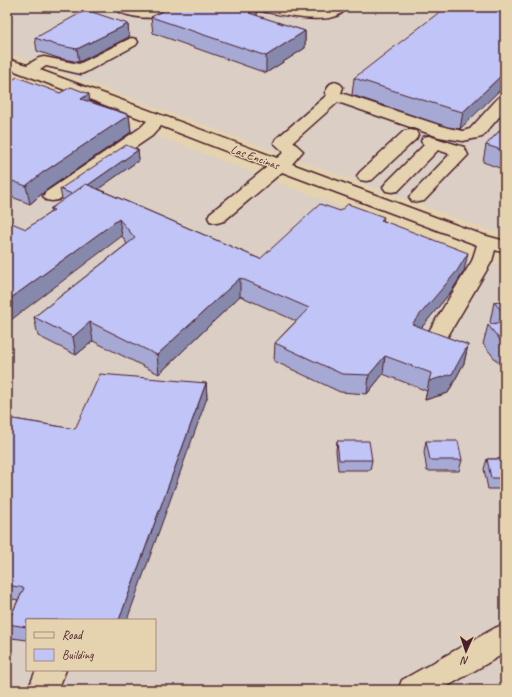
<svg xmlns="http://www.w3.org/2000/svg" width="512" height="697" font-family="Caveat,sans-serif">
<style>
.built{fill:#dacec5;fill-rule:evenodd}
.lines{fill:none;stroke-linecap:round;stroke-linejoin:round}
.minor-casing{stroke:#4a1f2b;stroke-width:3}
.minor{fill:#e5d3b0;fill-rule:evenodd}
.wall{fill:#a6a9d4;stroke:#4a1f2b}
.shaded-wall{fill:#8789ac;stroke:#4a1f2b}
.building{fill:#c1c4f6;stroke:#4a1f2b}
.labels{text-anchor:middle;stroke-width:3;stroke-linejoin:round;paint-order:stroke}
.far-street-label{font-size:12px;fill:#4a1f2b;stroke:#e5d3b0}
</style>
<rect width="100%" height="100%" fill="#e5d3b0"/>
<filter id="ink" filterUnits="userSpaceOnUse"><feTurbulence type="fractalNoise" baseFrequency=".025" numOctaves="2"/><feDisplacementMap in="SourceGraphic" scale="8" xChannelSelector="R" yChannelSelector="G"/><feConvolveMatrix kernelMatrix="1 2 1 2 8 2 1 2 1" color-interpolation-filters="sRGB"/></filter>
<g filter="url(#ink)">
<g class="built">
<polygon points="7,7 505,7 505,233 491,231 7,52"/>
<path d="M7 78 482 261 505 265V690H7ZM27 620H155V670H27Z"/>
</g>
<g class="lines">
<g class="minor-casing">
<g id="minor">
<path d="M113 7H134L152 11 173 7H192C181 22 123 21 113 7Z"/>
<path d="M254 7H283L312 11 328 10 332 7H346C339 29 278 14 261 11L256 10Z"/>
<polygon points="131,38 136,39 138,42 136,45 86,72 81,74 46,66 40,70 277,158 284,152 274,143 276,139 327,95 325,93 330,84 335,82 340,84 343,87 341,93 448,128 463,131 470,129 499,97 505,95 505,110 482,137 463,141 439,137 338,102 293,142 303,151 292,164 483,235 505,241 505,253 495,250 492,261 442,346 434,349 426,346 423,341 472,261 477,245 282,172 224,221 217,223 210,221 208,217 210,213 267,167 161,126 152,136 58,200 52,201 46,200 43,196 46,192 140,128 147,121 7,68 7,59 27,65 39,58 44,57 79,64"/>
<polygon points="410,130 416,131 418,135 416,139 372,180 366,181 360,180 357,176 360,172 404,131"/>
<polygon points="429,136 464,147 468,155 424,201 418,202 412,201 409,197 450,154 438,150 398,191 392,192 386,191 383,187 386,183 424,145 421,141 423,137"/>
<polygon points="505,624 505,653 441,690 398,690 402,680 495,628"/>
<polygon points="36,670 66,670 58,690 28,690"/>
</g>
</g>
<use href="#minor" class="minor"/>
</g>
<g class="wall">
<polygon points="505,7 460,129 448,127 352,95 354,78"/>
<polygon points="257,8 257,16 305,31 305,48 266,73 153,33 151,17"/>
<polygon points="128,24 129,37 79,62 58,58 37,51 35,38"/>
<polygon points="7,80 60,93 90,101 129,115 131,132 45,191 30,204 7,195"/>
<polygon points="505,125 505,170 483,162 486,145"/>
<polygon points="138,150 139,160 98,189 260,259 340,211 384,217 383,220 464,271 453,289 421,328 468,345 464,363 448,393 425,400 427,391 383,374 367,394 340,392 274,361 275,343 296,321 240,296 159,374 93,341 76,355 38,336 34,317 127,244 122,236 26,229 51,212 50,209 64,200 62,199 60,189"/>
<polygon points="504,291 505,291 505,364 500,365 483,344 488,325 492,324 490,322 494,302 502,301"/>
<polygon points="206,383 207,398 27,620 27,640 12,638 7,624 18,600 7,598 7,418 75,429"/>
<polygon points="337,441 372,460 370,470 338,470 336,451"/>
<polygon points="426,441 462,460 459,471 427,471 424,452"/>
<polygon points="487,459 505,459 505,489 488,489 484,469"/>
</g>
<g class="shaded-wall">
<polygon points="257,8 257,25 249,13"/>
<polygon points="128,24 129,37 79,62 77,49"/>
<polygon points="305,31 305,48 266,73 266,56"/>
<polygon points="505,72 505,85 460,129 463,112"/>
<polygon points="89,94 91,111 81,99"/>
<polygon points="129,115 131,132 45,191 30,204 26,186 42,173"/>
<polygon points="138,150 139,160 76,205 74,195"/>
<polygon points="119,219 122,236 7,323 7,301"/>
<polygon points="468,253 464,271 453,289 409,343 412,324"/>
<polygon points="240,278 240,296 159,374 157,355"/>
<polygon points="90,322 93,341 76,355 73,337"/>
<polygon points="468,345 464,363 448,393 425,400 429,381"/>
<polygon points="505,346 505,364 500,365"/>
<polygon points="385,356 383,374 367,394 369,375"/>
<polygon points="206,383 207,398 127,620 119,620"/>
<polygon points="8,674 13,688 12,690 7,690 7,675"/>
</g>
<g class="building">
<polygon points="170,7 253,7 257,8 249,13 305,31 266,56 151,17"/>
<polygon points="446,7 505,7 505,72 463,112 451,109 354,78"/>
<polygon points="86,10 128,24 77,49 56,45 35,38"/>
<polygon points="17,77 60,93 71,87 89,94 81,99 129,115 42,173 26,186 7,179 7,80 11,81"/>
<polygon points="505,125 505,151 486,145"/>
<polygon points="126,145 138,150 88,185 86,184 72,194 60,189"/>
<polygon points="86,184 260,259 320,204 340,211 348,204 384,217 381,220 468,253 457,271 412,324 468,345 452,374 429,381 431,373 385,356 369,375 342,374 275,343 309,308 240,278 157,355 90,322 73,337 34,317 135,238 119,219 7,301 7,221 26,229 54,210 50,209"/>
<polygon points="505,300 505,315 494,302"/>
<polygon points="505,321 505,346 488,325"/>
<polygon points="100,374 206,383 119,620 27,620 27,627 7,624 24,588 7,585 7,418 75,429"/>
<polygon points="337,441 369,441 372,460 339,460"/>
<polygon points="426,441 458,441 462,460 430,460"/>
<polygon points="487,459 505,459 505,478 491,478"/>
</g>
</g>
<g class="labels">
<g class="far-street-label">
<text transform="translate(255 157) rotate(20)" y="4">Las Encinas</text>
</g>
</g>
<rect width="512" height="697" fill="none" stroke="#e5d3b0" stroke-width="24"/>
<rect x="12" y="12" width="488" height="673" fill="none" stroke="#4a1f2b" stroke-width="1.5" filter="url(#ink)"/>
<rect x="26" y="619" width="130" height="52" fill="#e5d3b0" stroke="#a78b7b"/>
<rect x="34" y="632" width="20" height="6" fill="#e5d3b0" stroke="#a78b7b"/>
<text x="62" y="639" font-size="12" fill="#4a1f2b">Road</text>
<rect x="34" y="649" width="20" height="12" fill="#c1c4f6" stroke="#a78b7b"/>
<text x="62" y="659" font-size="12" fill="#4a1f2b">Building</text>
<g transform="translate(466 651) rotate(183)" stroke="#e5d3b0" stroke-width="3" paint-order="stroke">
<path d="M0-3L7 15L0 10L-7 15Z" fill="#4a1f2b"/>
<text y="-6" font-size="11" font-weight="bold" text-anchor="middle" fill="#4a1f2b">N</text>
</g>
</svg>
